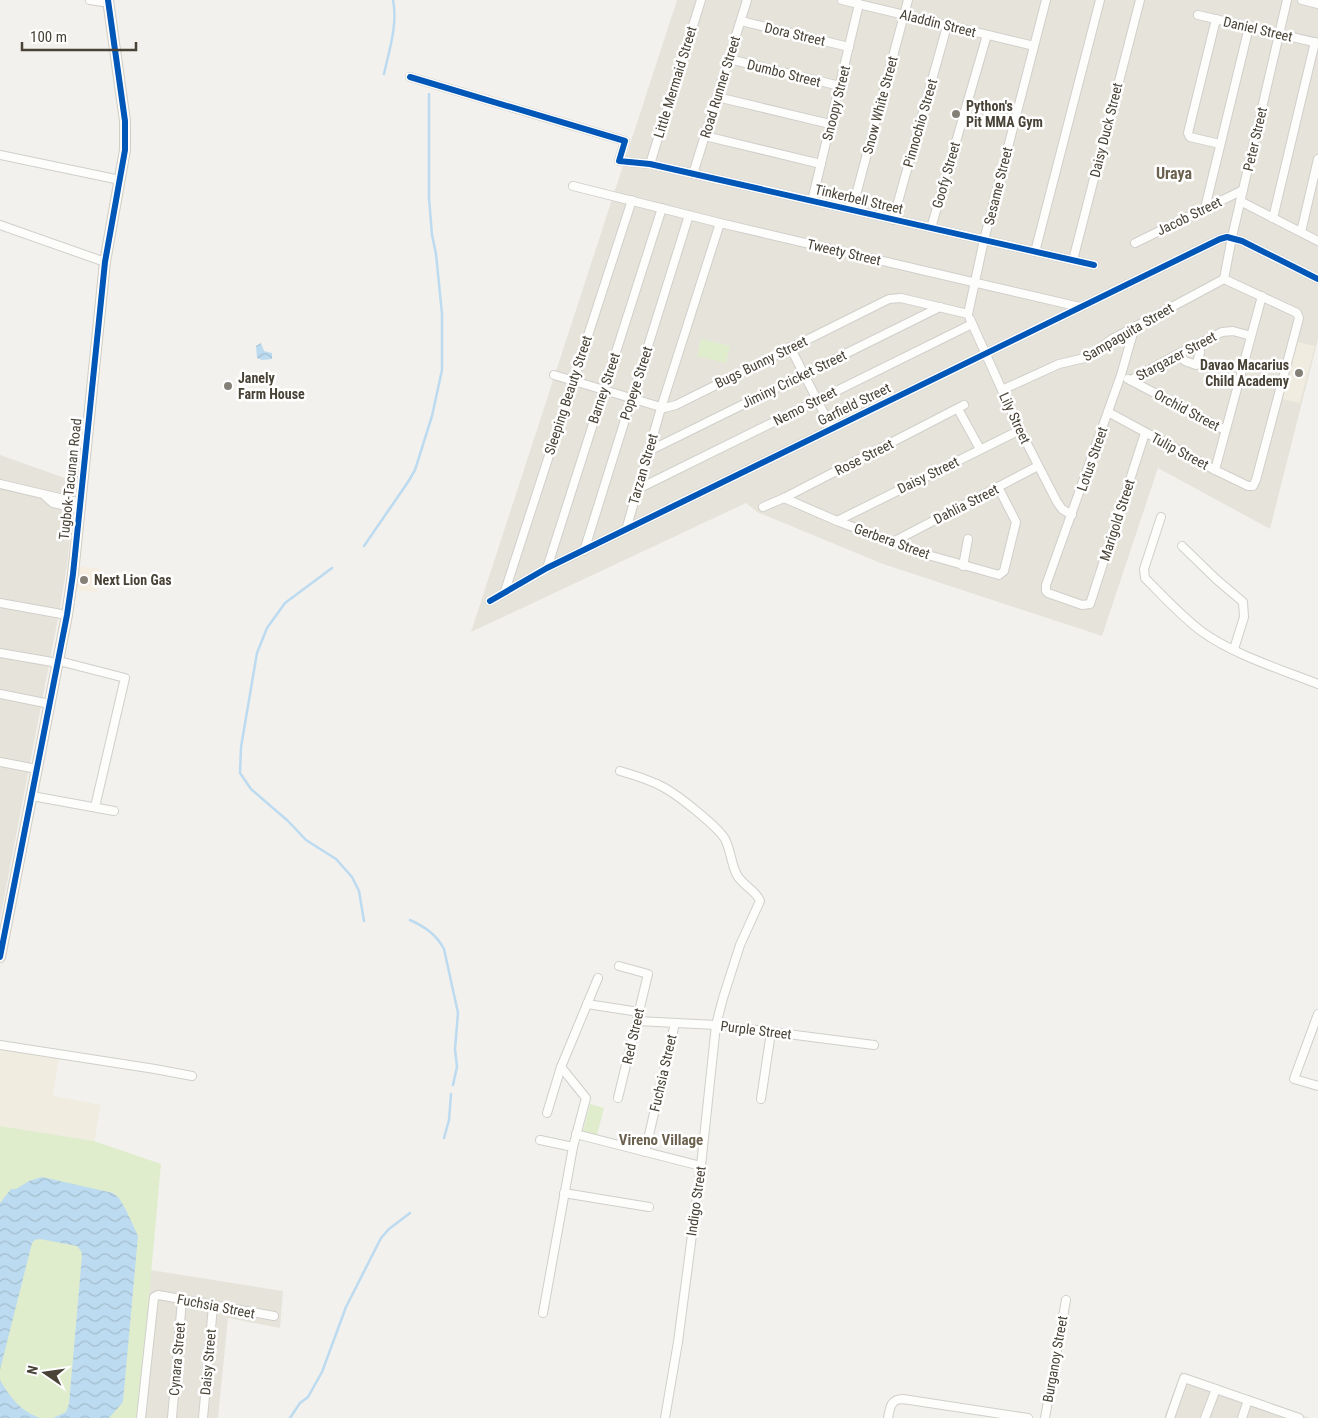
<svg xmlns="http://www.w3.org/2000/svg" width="1318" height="1418" font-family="'Roboto Condensed',sans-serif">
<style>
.residential{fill:#e6e3da}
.commercial{fill:#f5ede0}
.education{fill:#f0ecdf}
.green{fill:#dfedcd}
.water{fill:url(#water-waves)}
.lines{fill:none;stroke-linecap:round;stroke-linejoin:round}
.stream{stroke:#bddbf0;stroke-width:2.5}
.street-casing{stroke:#d0cfca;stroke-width:10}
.secondary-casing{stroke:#d2cec4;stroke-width:12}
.street{stroke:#fdfdfc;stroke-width:8}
.secondary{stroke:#f7f5f0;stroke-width:10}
.cycleway-casing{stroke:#fff;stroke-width:9}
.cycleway{stroke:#0057b8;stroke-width:6}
.poi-dot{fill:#848077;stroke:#fff;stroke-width:2}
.labels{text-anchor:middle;stroke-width:5;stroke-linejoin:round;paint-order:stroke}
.street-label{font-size:14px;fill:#494337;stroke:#fff}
.poi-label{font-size:14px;font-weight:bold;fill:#494337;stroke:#fff;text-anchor:start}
.neighbourhood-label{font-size:15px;font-weight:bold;fill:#6c614e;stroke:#fff}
.quarter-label{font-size:16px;font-weight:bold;fill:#6c614e;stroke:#fff}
</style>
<defs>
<pattern id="water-waves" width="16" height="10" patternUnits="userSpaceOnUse" patternTransform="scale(1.25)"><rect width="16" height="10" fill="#bddbf0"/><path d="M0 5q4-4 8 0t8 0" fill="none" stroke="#a4bdce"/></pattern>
</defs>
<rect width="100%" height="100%" fill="#f2f1ed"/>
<g class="residential">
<polygon points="677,0 1318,0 1318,339 1270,529 1158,468 1102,636 883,564 757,512 746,503 471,632"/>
<polygon points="0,455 76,482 67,565 60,608 0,919"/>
<polygon points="151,1270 283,1291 280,1328 228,1318 218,1418 138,1418"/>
<polygon points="1181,1372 1310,1418 1164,1418"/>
</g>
<polygon class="commercial" points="77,566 100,569 97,592 74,590"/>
<g class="education">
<polygon points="1297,342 1315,346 1300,403 1282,399"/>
<polygon points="0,1049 59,1058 53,1096 101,1105 94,1141 0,1126"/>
</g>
<g class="green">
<polygon points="701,339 730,346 726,363 697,356"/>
<polygon points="590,1104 604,1108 597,1135 583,1131"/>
<polygon points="0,1126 94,1141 161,1164 138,1418 0,1418"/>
</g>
<g class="water">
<polygon points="261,343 264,351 272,353 272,359 262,360 257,358 256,346"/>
<polygon points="42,1177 113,1193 119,1198 126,1210 138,1236 123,1402 109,1418 53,1418 66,1412 69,1404 82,1256 81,1251 77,1246 40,1239 35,1240 32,1243 0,1370 0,1203 11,1189 16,1189 29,1181"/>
<path d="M0 1380C9 1396 22 1413 41 1418H0Z"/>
</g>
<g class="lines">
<g class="stream">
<path d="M384 74C389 51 398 24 393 0"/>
<polyline points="364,546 408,482 415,470 432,416 442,370 442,314 436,254 432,235 429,198 429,94"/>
<polyline points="332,568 285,603 267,628 257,653 241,747 240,773 251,789 288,821 306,840 336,859 352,877 359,891 364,921"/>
<path d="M410 920C425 927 436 934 444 949L458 1013 455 1049 457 1067 453 1085"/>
<polyline points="444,1138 449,1120 451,1094"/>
<polyline points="290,1418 300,1403 308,1397 322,1372 346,1307 381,1238 389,1229 410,1213"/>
</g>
<g class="street-casing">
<g id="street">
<polyline points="90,0 109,3"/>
<polyline points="842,0 1034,46"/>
<polyline points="1302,0 1318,4"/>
<polyline points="1198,15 1318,43"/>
<polyline points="1216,19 1188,133 1190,137 1220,144"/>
<polyline points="741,21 849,47"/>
<polyline points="729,59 840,86"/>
<polyline points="410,77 625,141 619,161 650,164 1094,265"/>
<polyline points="717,97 830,124"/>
<polyline points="705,136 821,164"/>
<polyline points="0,155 120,180"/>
<polyline points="650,164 701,0"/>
<polyline points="693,174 747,0"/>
<polyline points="573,186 720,223 1080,307"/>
<polyline points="812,201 859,4"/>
<polyline points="1240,201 1318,241"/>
<polyline points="1205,208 1249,27"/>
<polyline points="852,210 908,0"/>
<polyline points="1273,218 1315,42"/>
<polyline points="893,220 947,26"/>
<polyline points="0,225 105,262"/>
<polyline points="931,228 987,35"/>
<polyline points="1301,232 1318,159"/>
<polyline points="1135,243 1243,190"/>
<polyline points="1035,252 1100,0"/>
<polyline points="1073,260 1140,0"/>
<polyline points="1224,279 1232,237 1287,0"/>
<polyline points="968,314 984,240 1046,0"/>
<polyline points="970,319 1020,430 1057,502 1062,509 1072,515"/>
<polyline points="1135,326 1121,375 1046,585 1046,591 1048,593 1082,605 1090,604 1145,433"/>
<polyline points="790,347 832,429"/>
<polyline points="1178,354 1185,361 1196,365 1200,353 1200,343"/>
<polyline points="554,375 664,408 676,405 889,299 901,298 968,314"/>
<polyline points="1128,379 1225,430"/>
<polyline points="1131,380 1178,354 1222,332 1233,331 1251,336"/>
<polyline points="1002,390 1059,364 1089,357 1112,339 1224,279"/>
<polyline points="958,409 980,449"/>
<polyline points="1108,412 1215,470 1248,486 1253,486 1256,480 1299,318 1297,313 1224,279"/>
<polyline points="649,451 940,307"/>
<polyline points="1215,470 1262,296"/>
<polyline points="0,484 81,503"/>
<polyline points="638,489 972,324"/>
<polyline points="45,496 53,503 80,509"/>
<polyline points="784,498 837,521 928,555 999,575 1004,571 1016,522 998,487"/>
<polyline points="763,507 784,498 964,405"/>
<path d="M1161 517 1144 569 1145 578C1163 596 1180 615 1201 631 1234 655 1280 669 1318 684"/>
<polyline points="837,521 1020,430"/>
<polyline points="626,530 661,408 720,223"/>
<polyline points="893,542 1038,466"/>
<polyline points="1182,546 1216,579 1243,602 1244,617 1234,649"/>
<polyline points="584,551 689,215"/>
<polyline points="963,566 968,539"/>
<polyline points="547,568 662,208"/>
<polyline points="505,591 632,200"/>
<polyline points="490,601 547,568 1220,239 1227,237 1242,241 1318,279"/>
<polyline points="0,603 67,615"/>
<polyline points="0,653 58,663"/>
<polyline points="59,661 125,678 95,807"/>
<polyline points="0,694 50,704"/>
<polyline points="0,762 37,769"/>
<path d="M620 771C634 775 650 780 663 787 678 795 717 826 725 839 731 851 731 864 737 875 743 886 756 890 760 901L740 945 723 998 716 1025 701 1166 678 1342 665 1418"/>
<polyline points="32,796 114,811"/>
<polyline points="587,1004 639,1012"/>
<polyline points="1318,1014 1294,1079 1318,1086"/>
<polyline points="637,1021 716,1025 874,1045"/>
<polyline points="0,1045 155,1069 192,1076"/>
<polyline points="618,1098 648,974 619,966"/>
<polyline points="761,1099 771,1032"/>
<polyline points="547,1113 561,1067 598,978"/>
<polyline points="576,1134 701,1166"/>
<polyline points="540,1140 573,1147"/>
<polyline points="645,1152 675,1023"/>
<polyline points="564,1193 649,1207"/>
<polyline points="543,1313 573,1147 586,1098 561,1067"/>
<polyline points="141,1418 154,1297 158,1295 164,1296 274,1316"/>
<polyline points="172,1418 182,1300"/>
<polyline points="203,1418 213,1306"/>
<path d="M888 1418C890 1407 891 1399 903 1399L1028 1418"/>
<polyline points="1045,1418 1066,1300"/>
<polyline points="1170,1418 1184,1378 1299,1418"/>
<polyline points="1205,1418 1216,1389"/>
<polyline points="1242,1418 1248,1400"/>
</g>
</g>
<g class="secondary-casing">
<polyline id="secondary" points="0,957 67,615 73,574 105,262 125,150 125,121 108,0"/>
</g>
<use href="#street" class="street"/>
<use href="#secondary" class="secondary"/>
<g class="cycleway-casing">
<g id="cycleway">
<polyline points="410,77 625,141 619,161 650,164 1094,265"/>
<polyline points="490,601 547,568 1220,239 1227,237 1242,241 1318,279"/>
<polyline points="0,957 67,615 73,574 105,262 125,150 125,121 108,0"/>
</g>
</g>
<use href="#cycleway" class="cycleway"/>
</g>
<g class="poi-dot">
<circle cx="956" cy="114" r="5"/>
<circle cx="1299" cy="373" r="5"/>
<circle cx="228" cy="386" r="5"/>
<circle cx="84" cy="580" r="5"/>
</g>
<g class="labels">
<g class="street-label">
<text transform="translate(938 23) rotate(14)" y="5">Aladdin Street</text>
<text transform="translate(1258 29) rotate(13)" y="5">Daniel Street</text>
<text transform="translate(795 34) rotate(13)" y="5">Dora Street</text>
<text transform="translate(784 73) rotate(14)" y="5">Dumbo Street</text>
<text transform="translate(675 82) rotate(-73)" y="5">Little Mermaid Street</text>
<text transform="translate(720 87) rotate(-73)" y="5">Road Runner Street</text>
<text transform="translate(836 103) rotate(-76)" y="5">Snoopy Street</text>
<text transform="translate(880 105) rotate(-75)" y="5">Snow White Street</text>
<text transform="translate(920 123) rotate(-74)" y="5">Pinnochio Street</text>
<text transform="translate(1106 130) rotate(-76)" y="5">Daisy Duck Street</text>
<text transform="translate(1255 139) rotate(-77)" y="5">Peter Street</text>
<text transform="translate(946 175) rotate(-74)" y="5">Goofy Street</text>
<text transform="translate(998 186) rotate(-76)" y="5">Sesame Street</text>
<text transform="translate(859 199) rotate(13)" y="5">Tinkerbell Street</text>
<text transform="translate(1189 216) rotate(-26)" y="5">Jacob Street</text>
<text transform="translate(844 252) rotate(13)" y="5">Tweety Street</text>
<text transform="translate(1128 332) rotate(-30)" y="5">Sampaguita Street</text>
<text transform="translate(1176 356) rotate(-28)" y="5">Stargazer Street</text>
<text transform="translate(761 362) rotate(-26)" y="5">Bugs Bunny Street</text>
<text transform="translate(794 379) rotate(-26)" y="5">Jiminy Cricket Street</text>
<text transform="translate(636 383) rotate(-72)" y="5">Popeye Street</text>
<text transform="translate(604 388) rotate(-72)" y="5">Barney Street</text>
<text transform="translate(568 395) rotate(-72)" y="5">Sleeping Beauty Street</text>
<text transform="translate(854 404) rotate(-26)" y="5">Garfield Street</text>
<text transform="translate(805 406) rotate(-27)" y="5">Nemo Street</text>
<text transform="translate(1187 410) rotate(28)" y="5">Orchid Street</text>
<text transform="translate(1015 418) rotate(65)" y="5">Lily Street</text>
<text transform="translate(1180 451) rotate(28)" y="5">Tulip Street</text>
<text transform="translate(864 457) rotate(-27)" y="5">Rose Street</text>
<text transform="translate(1092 459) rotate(-71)" y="5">Lotus Street</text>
<text transform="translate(643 469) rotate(-74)" y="5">Tarzan Street</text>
<text transform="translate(928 475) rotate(-26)" y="5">Daisy Street</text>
<text transform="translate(70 479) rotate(-84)" y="5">Tugbok-Tacunan Road</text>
<text transform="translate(966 504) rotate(-27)" y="5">Dahlia Street</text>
<text transform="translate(1117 520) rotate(-72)" y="5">Marigold Street</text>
<text transform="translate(892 541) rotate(20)" y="5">Gerbera Street</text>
<text transform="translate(756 1030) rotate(7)" y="5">Purple Street</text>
<text transform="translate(633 1036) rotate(-77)" y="5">Red Street</text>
<text transform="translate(663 1073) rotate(-77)" y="5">Fuchsia Street</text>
<text transform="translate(696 1201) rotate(-82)" y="5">Indigo Street</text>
<text transform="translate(216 1306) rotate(11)" y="5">Fuchsia Street</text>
<text transform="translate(177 1359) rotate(-85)" y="5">Cynara Street</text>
<text transform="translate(1055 1359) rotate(-80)" y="5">Burganoy Street</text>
<text transform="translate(208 1362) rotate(-85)" y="5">Daisy Street</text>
</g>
<g class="poi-label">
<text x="966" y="111">Python's<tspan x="966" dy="16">Pit MMA Gym</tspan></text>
<text x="1289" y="370" text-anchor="end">Davao Macarius<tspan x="1289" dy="16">Child Academy</tspan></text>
<text x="238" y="383">Janely<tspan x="238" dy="16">Farm House</tspan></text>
<text x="94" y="585">Next Lion Gas</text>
</g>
<g class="neighbourhood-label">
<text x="661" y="1145">Vireno Village</text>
</g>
<g class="quarter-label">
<text x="1174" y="179">Uraya</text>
</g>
</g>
<g transform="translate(45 1373) rotate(283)" stroke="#ffffff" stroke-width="4" paint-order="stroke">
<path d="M0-4L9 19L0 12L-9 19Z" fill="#494337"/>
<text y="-8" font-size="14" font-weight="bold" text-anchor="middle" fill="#494337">N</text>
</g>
<path d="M22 42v8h114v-8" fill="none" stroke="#494337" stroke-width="2.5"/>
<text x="30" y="42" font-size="15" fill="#494337" stroke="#ffffff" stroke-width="4" paint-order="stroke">100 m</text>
</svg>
